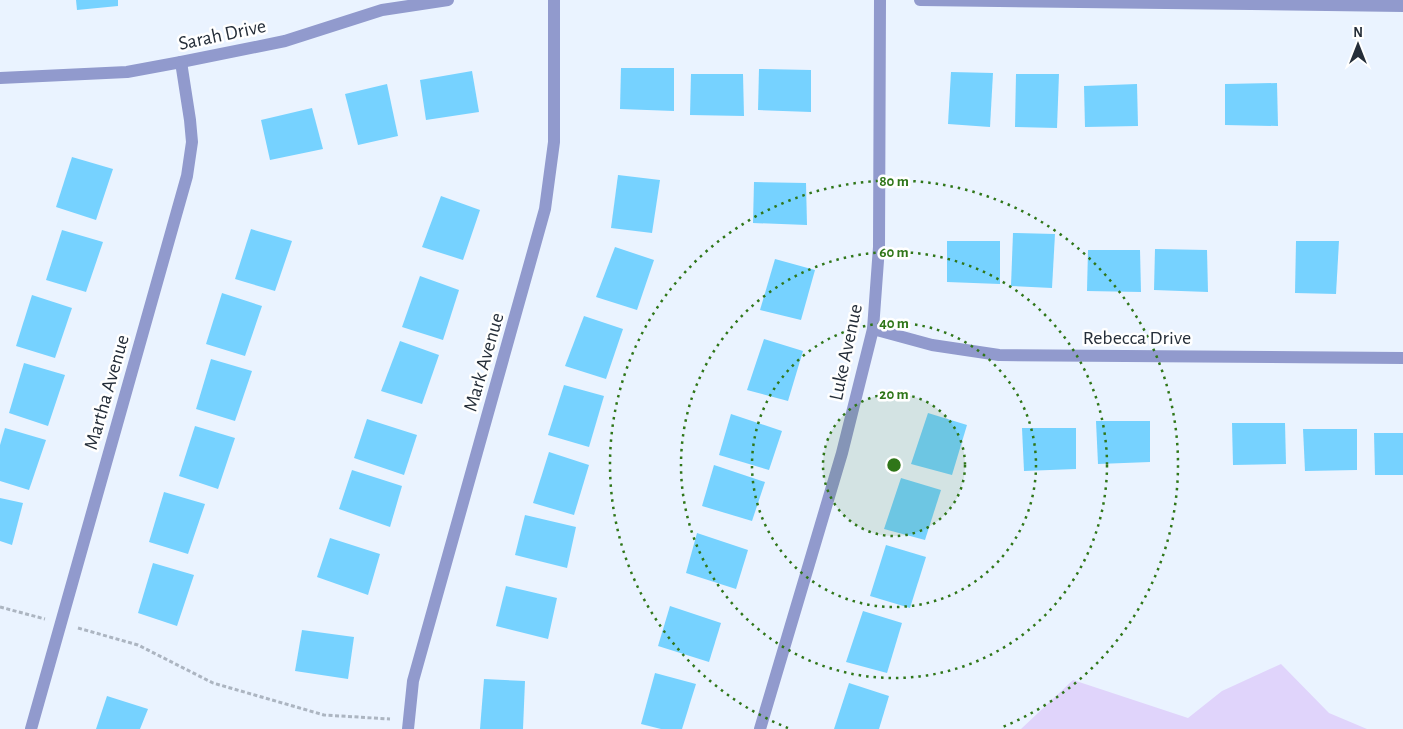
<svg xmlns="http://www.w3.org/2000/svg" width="1403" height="729" font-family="'Alegreya Sans',sans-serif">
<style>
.green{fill:#e0d4fb}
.building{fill:#76d2ff}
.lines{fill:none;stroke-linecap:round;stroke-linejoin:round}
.path{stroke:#acb5c1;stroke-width:3;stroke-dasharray:4 2.5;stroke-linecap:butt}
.minor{stroke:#919acd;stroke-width:12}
.ring{fill:none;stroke:#2f7619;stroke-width:2.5;stroke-dasharray:2.5 5}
.labels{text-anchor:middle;stroke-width:5;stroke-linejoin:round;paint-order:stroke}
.street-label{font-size:20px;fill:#252e39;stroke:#fff}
.centre{fill:#2f7619;stroke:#fff;stroke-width:2.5}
.ring-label{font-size:15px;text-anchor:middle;font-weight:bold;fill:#2f7619;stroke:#fff;stroke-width:5;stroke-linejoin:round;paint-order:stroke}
</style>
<rect width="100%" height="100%" fill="#eaf3ff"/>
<polygon class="green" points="1281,664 1329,713 1367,729 1021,729 1073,680 1188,718 1222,691"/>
<g class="building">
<polygon points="76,0 118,0 118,6 77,10"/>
<polygon points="621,68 674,68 674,111 620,109"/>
<polygon points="759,69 811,70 811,112 758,110"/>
<polygon points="472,71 479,112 426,120 420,80"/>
<polygon points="951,72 993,73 990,127 948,124"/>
<polygon points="691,74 743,74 744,116 690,115"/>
<polygon points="1016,74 1059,74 1057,128 1015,127"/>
<polygon points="1277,83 1278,126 1225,125 1225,84"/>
<polygon points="387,84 398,136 358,145 345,94"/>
<polygon points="1137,84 1138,126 1085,127 1084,86"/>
<polygon points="312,108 323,149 270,160 261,120"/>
<polygon points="72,157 113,169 96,220 56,207"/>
<polygon points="618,175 660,180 652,233 611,228"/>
<polygon points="754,182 806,183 807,225 753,223"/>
<polygon points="441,196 480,210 463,260 422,247"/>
<polygon points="251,229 292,241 275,291 235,279"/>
<polygon points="62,230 103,242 86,292 46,280"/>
<polygon points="1013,233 1055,234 1052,288 1011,286"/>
<polygon points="947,241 1000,241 1000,284 947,282"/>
<polygon points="1296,241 1339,241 1336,294 1295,293"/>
<polygon points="615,247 654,260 637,310 596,297"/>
<polygon points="1155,249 1207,250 1208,292 1154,290"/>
<polygon points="1088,250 1140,250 1141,292 1087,291"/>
<polygon points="775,259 815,270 801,320 760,310"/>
<polygon points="420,276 459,290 443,340 402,327"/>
<polygon points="222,293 262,306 245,356 206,344"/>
<polygon points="32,295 72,308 55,358 16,346"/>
<polygon points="584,316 623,329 606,379 565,366"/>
<polygon points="764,339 803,351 788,401 747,390"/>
<polygon points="400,341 439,355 422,404 381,391"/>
<polygon points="211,359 252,371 235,421 196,409"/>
<polygon points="24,363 65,375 48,426 9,413"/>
<polygon points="564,385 604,396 589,447 548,435"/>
<polygon points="928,413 967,425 952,475 911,464"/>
<polygon points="731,414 782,431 769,470 719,455"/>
<polygon points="367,419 417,435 404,475 354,458"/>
<polygon points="1096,421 1150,421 1150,462 1098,464"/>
<polygon points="1232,423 1285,423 1286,464 1233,465"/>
<polygon points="195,426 235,438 218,489 179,476"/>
<polygon points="5,428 46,440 29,490 0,481 0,445"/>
<polygon points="1022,428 1076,428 1076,469 1024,471"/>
<polygon points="1303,429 1357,429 1357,470 1305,471"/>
<polygon points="1374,433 1403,433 1403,475 1375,475"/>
<polygon points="549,452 589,465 574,515 533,503"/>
<polygon points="714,465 765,482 752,521 702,506"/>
<polygon points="352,470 402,486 390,527 339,509"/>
<polygon points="901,478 941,490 925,540 884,529"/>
<polygon points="164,492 205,504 188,554 149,542"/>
<polygon points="0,498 23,503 12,545 0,541"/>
<polygon points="525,515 576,527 567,568 515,555"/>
<polygon points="697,533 748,550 736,589 686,573"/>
<polygon points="330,538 380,554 368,595 317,577"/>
<polygon points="886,545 926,557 910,608 870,596"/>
<polygon points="153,563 194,575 177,626 138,613"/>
<polygon points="506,586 557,598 548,639 496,626"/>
<polygon points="670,606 721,623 709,662 658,646"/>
<polygon points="863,611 902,623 887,673 846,662"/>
<polygon points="302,630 354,637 348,679 295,671"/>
<polygon points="655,673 696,684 682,729 661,729 641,724"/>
<polygon points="484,679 525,681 523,729 480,729"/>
<polygon points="849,683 889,696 879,729 834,729"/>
<polygon points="107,696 148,709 140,729 96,729"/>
</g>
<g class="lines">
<g class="path">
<polyline points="0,607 45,619"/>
<polyline points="78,628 138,645 213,683 324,715 390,719"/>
</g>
<g class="minor">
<polyline points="920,0 1403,6"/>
<polyline points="0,78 127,72 181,62 285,41 382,10 448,0"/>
<polyline points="873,329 932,345 999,355 1403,358"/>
<polyline points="31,729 187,176 192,142 190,120 181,62"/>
<polyline points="408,729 413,681 545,209 554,142 554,0"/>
<polyline points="760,729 842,453 873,329 879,247 880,0"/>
</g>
</g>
<circle cx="894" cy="465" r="71" fill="#2f7619" fill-opacity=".12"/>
<g class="ring">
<circle cx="894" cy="465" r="71"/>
<circle cx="894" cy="465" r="142"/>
<circle cx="894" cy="465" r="213"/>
<path d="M788 728A284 284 0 1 1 1000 728"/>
</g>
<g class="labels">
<g class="street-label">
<text transform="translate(222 34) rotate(-12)" y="7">Sarah Drive</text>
<text x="1137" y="344">Rebecca Drive</text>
<text transform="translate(845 352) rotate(-78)" y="7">Luke Avenue</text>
<text transform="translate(483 362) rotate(-74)" y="7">Mark Avenue</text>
<text transform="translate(106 392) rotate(-74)" y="7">Martha Avenue</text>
</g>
</g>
<circle cx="894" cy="465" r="8" class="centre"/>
<g class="ring-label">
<text x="894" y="186">80 m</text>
<text x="894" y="257">60 m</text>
<text x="894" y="328">40 m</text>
<text x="894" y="399">20 m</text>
</g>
<g transform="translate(1358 45)" stroke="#ffffff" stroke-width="4" paint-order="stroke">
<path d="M0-4L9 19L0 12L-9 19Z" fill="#252e39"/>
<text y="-8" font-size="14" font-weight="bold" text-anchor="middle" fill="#252e39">N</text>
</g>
</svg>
